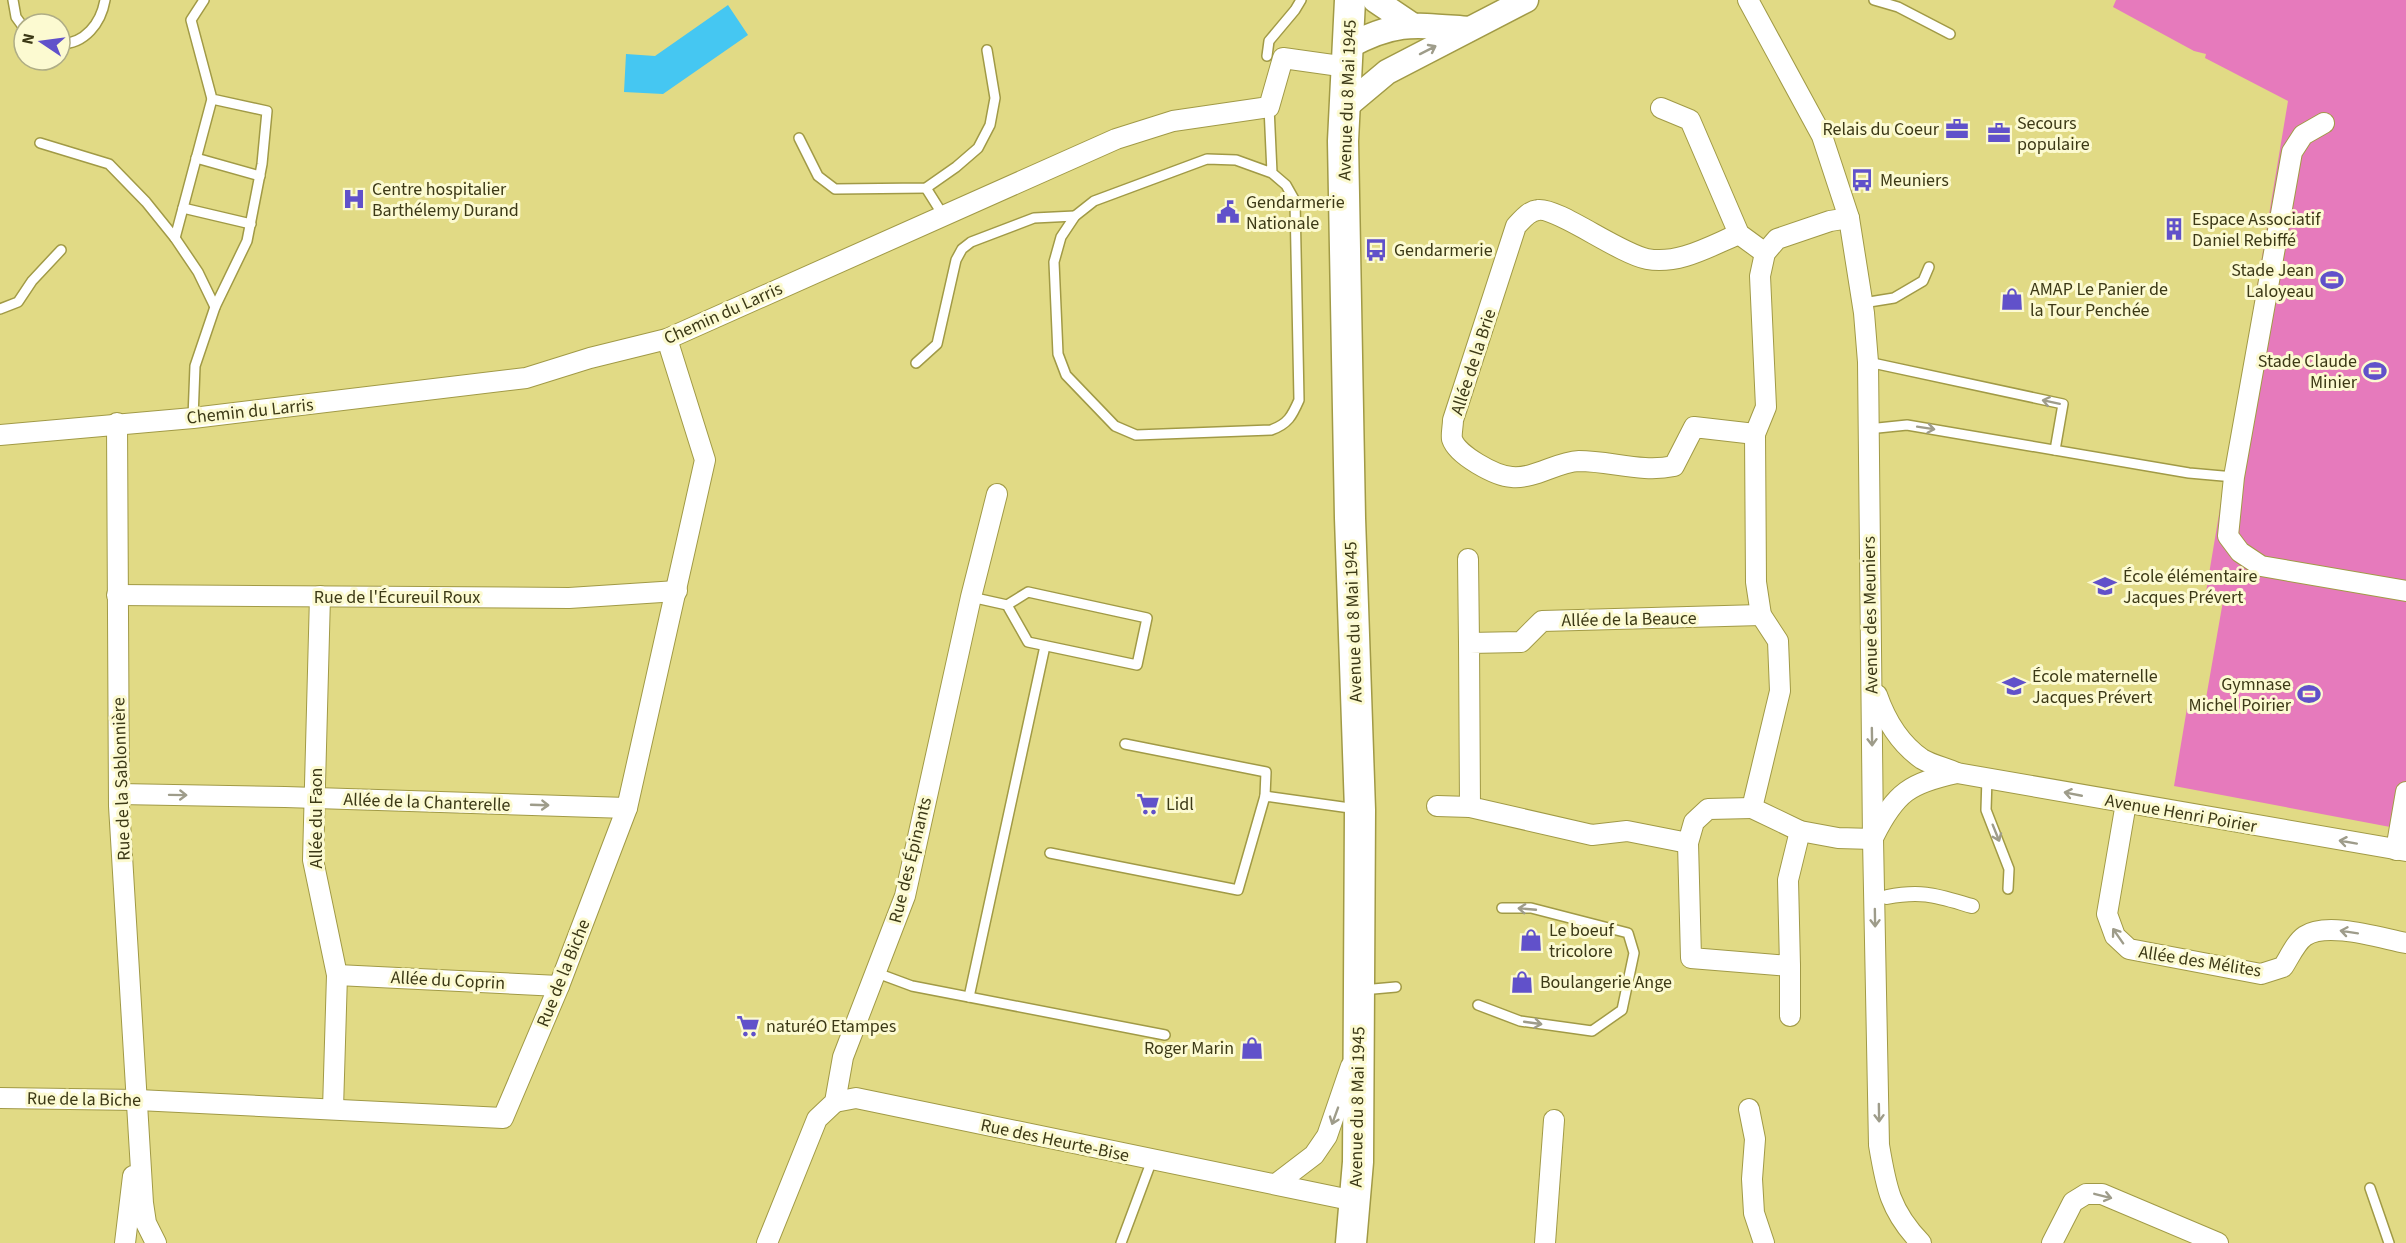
<svg xmlns="http://www.w3.org/2000/svg" width="2406" height="1243" font-family="'Source Sans 3',sans-serif">
<style>
.green{fill:#e67abc}
.water{fill:#45c7f2}
.lines{fill:none;stroke-linecap:round;stroke-linejoin:round}
.service-casing{stroke:#a19a46;stroke-width:12}
.pedestrian-casing{stroke:#a19a46;stroke-width:16}
.minor-casing{stroke:#a19a46;stroke-width:22}
.tertiary-casing{stroke:#a19a46;stroke-width:27}
.primary-casing{stroke:#a19a46;stroke-width:33}
.service{stroke:#fff;stroke-width:9}
.pedestrian{stroke:#fff;stroke-width:14}
.minor{stroke:#fff;stroke-width:20}
.tertiary{stroke:#fff;stroke-width:24}
.primary{stroke:#fff;stroke-width:30}
.oneway{stroke:#9e9c8a}
.labels{text-anchor:middle;stroke-width:6;stroke-linejoin:round;paint-order:stroke}
.street-label{font-size:18px;fill:#3c3916;stroke:#fcfad1}
.poi-label{font-size:18px;fill:#3c3916;stroke:#fcfad1;text-anchor:start}
</style>
<rect width="100%" height="100%" fill="#e1da85"/>
<polygon class="green" points="2116,0 2406,0 2406,830 2174,786 2188,702 2205,704 2223,601 2205,598 2288,101 2205,58 2206,54 2194,51 2113,7"/>
<polygon class="water" points="728,5 748,35 663,94 624,92 626,54 655,56"/>
<g class="lines">
<g class="service-casing">
<g id="service">
<polyline points="13,0 16,17 24,28"/>
<polyline points="1874,0 1898,7 1950,34"/>
<path d="M60 44C85 44 101 23 105 0"/>
<polyline points="1267,56 1269,41 1295,10 1301,0"/>
<path d="M1269 107 1272 173 1286 185 1295 201 1299 400C1292 416 1288 424 1271 430L1136 435 1115 426 1066 375 1058 354 1054 262 1061 237 1075 216 1094 201 1207 159 1236 160 1272 173"/>
<polyline points="799,138 818,176 835,189 926,188 956,167 978,148 990,125 995,98 987,50"/>
<polyline points="40,143 109,164 146,202 175,238 198,272 215,307 247,241 262,164 267,111 212,99 191,20 204,0"/>
<polyline points="196,158 260,176"/>
<polyline points="926,188 943,215"/>
<polyline points="183,208 251,224"/>
<polyline points="175,238 212,99"/>
<polyline points="1863,303 1894,298 1923,281 1929,267"/>
<polyline points="0,309 18,302 32,281 61,250"/>
<polyline points="1868,362 2063,404 2055,450"/>
<polyline points="916,363 937,344 956,260 962,249 971,242 1034,218 1075,216"/>
<polyline points="193,418 195,366 215,307"/>
<polyline points="1868,429 1907,425 2189,473 2234,477"/>
<polyline points="971,597 1007,605 1028,592 1147,618 1137,665 1028,642 1007,605"/>
<polyline points="1125,744 1266,772 1265,796"/>
<polyline points="1987,778 1986,810 2009,869 2008,889"/>
<polyline points="1050,853 1238,890 1265,796 1357,809"/>
<polyline points="877,973 912,986 1165,1035"/>
<polyline points="1362,990 1396,987"/>
<polyline points="969,997 1045,646"/>
<polyline points="1478,1005 1520,1021 1592,1031 1622,1010 1634,953 1628,933 1531,908 1502,908"/>
<polyline points="2370,1188 2389,1243"/>
<polyline points="1121,1243 1152,1160"/>
</g>
</g>
<g class="pedestrian-casing">
<path id="pedestrian" d="M1887 897C1923 890 1937 896 1972 906"/>
</g>
<g class="minor-casing">
<g id="minor">
<path d="M1748 0 1822 136 1849 218 1864 313 1868 362 1873 839 1879 1145C1886 1187 1890 1211 1921 1243"/>
<polyline points="1661,108 1690,120 1739,234 1765,253"/>
<polyline points="2324,123 2303,135 2292,152 2234,477 2228,536 2240,552 2261,566 2406,591"/>
<polyline points="1849,218 1830,221 1777,239 1765,253 1760,276 1766,407 1755,434 1756,582 1761,615 1778,641 1780,691 1752,808 1800,831 1838,838 1873,839"/>
<path d="M1739 234C1710 246 1679 265 1647 259 1618 253 1557 207 1538 210 1528 211 1522 220 1516 226L1453 420C1453 426 1451 434 1452 439 1457 455 1495 476 1512 477 1535 479 1556 462 1579 461 1611 461 1642 473 1674 466L1694 427 1755 434"/>
<polyline points="117,423 119,806 143,1203 146,1223 156,1243"/>
<polyline points="0,435 193,418 526,378 590,358 667,339 1116,139 1173,121 1269,107 1283,58 1347,67"/>
<polyline points="1468,559 1469,643"/>
<polyline points="117,595 569,598 677,591"/>
<polyline points="320,596 313,860 337,975 333,1109"/>
<path d="M1877 695C1886 721 1899 743 1922 759 1932 765 1946 768 1957 773L2406 851"/>
<polyline points="119,794 285,797 627,808"/>
<path d="M2126 803 2107 914 2115 936 2129 949 2261 974 2283 967C2289 958 2296 942 2305 936 2327 921 2380 938 2406 943"/>
<polyline points="1437,806 1470,807"/>
<polyline points="1752,808 1708,809 1694,822 1688,843 1627,831 1592,835 1470,807 1469,643 1521,642 1542,621 1761,615"/>
<path d="M1874 836C1896 792 1910 783 1957 773"/>
<polyline points="1688,843 1691,958 1790,966 1788,880 1800,831"/>
<polyline points="2396,850 2406,792"/>
<polyline points="1790,966 1790,1016"/>
<polyline points="337,975 559,986"/>
<polyline points="0,1098 138,1100 503,1118 559,986 627,808 705,460 667,339"/>
<polyline points="835,1102 856,1098 1355,1201"/>
<polyline points="1749,1109 1755,1139 1752,1179 1754,1213 1764,1243"/>
<polyline points="1276,1184 1314,1155 1327,1136 1351,1066"/>
<polyline points="125,1243 133,1176"/>
<polyline points="767,1243 817,1119 835,1102 843,1057 905,896 971,597 997,494"/>
<polyline points="1545,1243 1554,1120"/>
<polyline points="2052,1243 2073,1202 2086,1194 2102,1194 2218,1243"/>
</g>
</g>
<g class="tertiary-casing">
<g id="tertiary">
<polyline points="1375,0 1412,25"/>
<path d="M1349 46C1397 20 1417 25 1469 29"/>
<polyline points="1344,108 1387,72 1526,0"/>
</g>
</g>
<g class="primary-casing">
<polyline id="primary" points="1350,0 1343,141 1350,518 1360,810 1358,1162 1351,1243"/>
</g>
<use href="#service" class="service"/>
<use href="#pedestrian" class="pedestrian"/>
<use href="#minor" class="minor"/>
<use href="#tertiary" class="tertiary"/>
<use href="#primary" class="primary"/>
</g>
<defs><path id="oneway-shaft" d="M-6 0H5M1.5-3L5.5 0L1.5 3" fill="none" stroke-width="1.6" stroke-linecap="round" stroke-linejoin="round" transform="scale(1.5)"/></defs>
<g class="oneway">
<use href="#oneway-shaft" transform="translate(1428 50) rotate(-27)"/>
<use href="#oneway-shaft" transform="translate(2051 402) rotate(-168)"/>
<use href="#oneway-shaft" transform="translate(1926 428) rotate(9)"/>
<use href="#oneway-shaft" transform="translate(1872 737) rotate(89)"/>
<use href="#oneway-shaft" transform="translate(2073 794) rotate(-169)"/>
<use href="#oneway-shaft" transform="translate(178 795) rotate(1)"/>
<use href="#oneway-shaft" transform="translate(540 805) rotate(2)"/>
<use href="#oneway-shaft" transform="translate(1996 833) rotate(68)"/>
<use href="#oneway-shaft" transform="translate(2348 842) rotate(-170)"/>
<use href="#oneway-shaft" transform="translate(1527 909) rotate(-175)"/>
<use href="#oneway-shaft" transform="translate(1875 918) rotate(89)"/>
<use href="#oneway-shaft" transform="translate(2349 932) rotate(-171)"/>
<use href="#oneway-shaft" transform="translate(2118 936) rotate(-125)"/>
<use href="#oneway-shaft" transform="translate(1533 1023) rotate(8)"/>
<use href="#oneway-shaft" transform="translate(1879 1113) rotate(89)"/>
<use href="#oneway-shaft" transform="translate(1335 1116) rotate(110)"/>
<use href="#oneway-shaft" transform="translate(2103 1196) rotate(14)"/>
</g>
<defs>
<g id="office-bare" transform="scale(1.8)"><path d="M-6-3h4V-5.5h4V-3h4V5H-6ZM-1-4.5V-3h2v-1.5ZM-6 0V1H6V0Z" fill="#6151ca" stroke="#fcfad1" stroke-width="2.5" paint-order="stroke"/></g>
<g id="bus-bare" transform="scale(1.8)"><path d="M-5-6H5V4H4V6H2V4H-2V6H-4V4H-5ZM-3.5-4V0h7V-4ZM-3.5 1.2v1.5H-2V1.2ZM2 1.2v1.5H3.5V1.2Z" fill="#6151ca" stroke="#fcfad1" stroke-width="2.5" paint-order="stroke"/></g>
<g id="hospital-bare" transform="scale(1.8)"><path d="M-5-5h3v3.5h4V-5h3V5h-3V1.5h-4V5h-3Z" fill="#6151ca" stroke="#fcfad1" stroke-width="2.5" paint-order="stroke"/></g>
<g id="civic-bare" transform="scale(1.8)"><path d="M-.6-6.5H3V-4.5H.6V-3L4-1V1h2V6H-6V1h2V-1L-.6-3ZM-1.2 2.5V6h2.4V2.5Z" fill="#6151ca" stroke="#fcfad1" stroke-width="2.5" paint-order="stroke"/></g>
<g id="building-bare" transform="scale(1.8)"><path d="M-4-6H4V6H1V3H-1V6H-4ZM-2.5-4.3h1.7v1.8h-1.7ZM.8-4.3h1.7v1.8H.8ZM-2.5-1h1.7V.8h-1.7ZM.8-1h1.7V.8H.8Z" fill="#6151ca" stroke="#fcfad1" stroke-width="2.5" paint-order="stroke"/></g>
<g id="stadium-bare" transform="scale(1.8)"><path d="M0-5a6.5 5 0 1 0 0 10a6.5 5 0 1 0 0-10ZM-3.5-1.8h7v3.6h-7Z" fill="#6151ca" stroke="#fcfad1" stroke-width="2.5" paint-order="stroke"/></g>
<g id="shop-bare" transform="scale(1.8)"><path d="M-5-2.5h2.3a2.7 3.5 0 0 1 5.4 0H5L5.5 6h-11ZM-1.5-2.5h3a1.5 2.3 0 0 0-3 0Z" fill="#6151ca" stroke="#fcfad1" stroke-width="2.5" paint-order="stroke"/></g>
<g id="school-bare" transform="scale(1.8)"><path d="M0-5L7-2L0 1L-7-2ZM-4 1L0 2.5L4 1V4Q0 6-4 4Z" fill="#6151ca" stroke="#fcfad1" stroke-width="2.5" paint-order="stroke"/></g>
<g id="supermarket-bare" transform="scale(1.8)"><path d="M-6-5.5h2.5l.6 2H6L4.5 2H-2.5L-4.4-4H-6ZM-1.5 3.2a1.3 1.3 0 1 0 .1 0ZM3 3.2a1.3 1.3 0 1 0 .1 0Z" fill="#6151ca" stroke="#fcfad1" stroke-width="2.5" paint-order="stroke"/></g>
</defs>
<g fill-rule="evenodd">
<use href="#office-bare" x="1957" y="129"/>
<use href="#office-bare" x="1999" y="133"/>
<use href="#bus-bare" x="1862" y="180"/>
<use href="#hospital-bare" x="354" y="199"/>
<use href="#civic-bare" x="1228" y="212"/>
<use href="#building-bare" x="2174" y="229"/>
<use href="#bus-bare" x="1376" y="250"/>
<use href="#stadium-bare" x="2332" y="280"/>
<use href="#shop-bare" x="2012" y="299"/>
<use href="#stadium-bare" x="2375" y="371"/>
<use href="#school-bare" x="2105" y="586"/>
<use href="#school-bare" x="2014" y="686"/>
<use href="#stadium-bare" x="2309" y="694"/>
<use href="#supermarket-bare" x="1148" y="804"/>
<use href="#shop-bare" x="1531" y="940"/>
<use href="#shop-bare" x="1522" y="982"/>
<use href="#supermarket-bare" x="748" y="1026"/>
<use href="#shop-bare" x="1252" y="1048"/>
</g>
<g class="labels">
<g class="street-label">
<text transform="translate(1347 100) rotate(-88)" y="6">Avenue du 8 Mai 1945</text>
<text transform="translate(723 313) rotate(-24)" y="6">Chemin du Larris</text>
<text transform="translate(1473 362) rotate(-72)" y="6">Allée de la Brie</text>
<text transform="translate(250 411) rotate(-6)" y="6">Chemin du Larris</text>
<text x="397" y="603">Rue de l'Écureuil Roux</text>
<text transform="translate(1870 615) rotate(-91)" y="6">Avenue des Meuniers</text>
<text transform="translate(1629 619) rotate(-1)" y="6">Allée de la Beauce</text>
<text transform="translate(1353 622) rotate(-92)" y="6">Avenue du 8 Mai 1945</text>
<text transform="translate(121 779) rotate(-92)" y="6">Rue de la Sablonnière</text>
<text transform="translate(427 802) rotate(2)" y="6">Allée de la Chanterelle</text>
<text transform="translate(2181 813) rotate(10)" y="6">Avenue Henri Poirier</text>
<text transform="translate(316 818) rotate(-90)" y="6">Allée du Faon</text>
<text transform="translate(910 860) rotate(-76)" y="6">Rue des Épinants</text>
<text transform="translate(2200 961) rotate(9)" y="6">Allée des Mélites</text>
<text transform="translate(563 973) rotate(-68)" y="6">Rue de la Biche</text>
<text transform="translate(448 980) rotate(3)" y="6">Allée du Coprin</text>
<text transform="translate(84 1099) rotate(1)" y="6">Rue de la Biche</text>
<text transform="translate(1357 1107) rotate(-89)" y="6">Avenue du 8 Mai 1945</text>
<text transform="translate(1055 1140) rotate(12)" y="6">Rue des Heurte-Bise</text>
</g>
<g class="poi-label">
<text x="2017" y="129">Secours<tspan x="2017" dy="21">populaire</tspan></text>
<text x="1939" y="135" text-anchor="end">Relais du Coeur</text>
<text x="1880" y="186">Meuniers</text>
<text x="372" y="195">Centre hospitalier<tspan x="372" dy="21">Barthélemy Durand</tspan></text>
<text x="1246" y="208">Gendarmerie<tspan x="1246" dy="21">Nationale</tspan></text>
<text x="2192" y="225">Espace Associatif<tspan x="2192" dy="21">Daniel Rebiffé</tspan></text>
<text x="1394" y="256">Gendarmerie</text>
<text x="2314" y="276" text-anchor="end">Stade Jean<tspan x="2314" dy="21">Laloyeau</tspan></text>
<text x="2030" y="295">AMAP Le Panier de<tspan x="2030" dy="21">la Tour Penchée</tspan></text>
<text x="2357" y="367" text-anchor="end">Stade Claude<tspan x="2357" dy="21">Minier</tspan></text>
<text x="2123" y="582">École élémentaire<tspan x="2123" dy="21">Jacques Prévert</tspan></text>
<text x="2032" y="682">École maternelle<tspan x="2032" dy="21">Jacques Prévert</tspan></text>
<text x="2291" y="690" text-anchor="end">Gymnase<tspan x="2291" dy="21">Michel Poirier</tspan></text>
<text x="1166" y="810">Lidl</text>
<text x="1549" y="936">Le boeuf<tspan x="1549" dy="21">tricolore</tspan></text>
<text x="1540" y="988">Boulangerie Ange</text>
<text x="766" y="1032">naturéO Etampes</text>
<text x="1234" y="1054" text-anchor="end">Roger Marin</text>
</g>
</g>
<g transform="translate(42 42) rotate(283)"><circle r="28" fill="#fcfad1" stroke="#afad86" stroke-width="1.5"/>
<path d="M0-4.5L10 22L0 15L-10 22Z" fill="#6151ca"/>
<text y="-9" font-size="16" font-weight="bold" text-anchor="middle" fill="#3c3916">N</text>
</g>
</svg>
